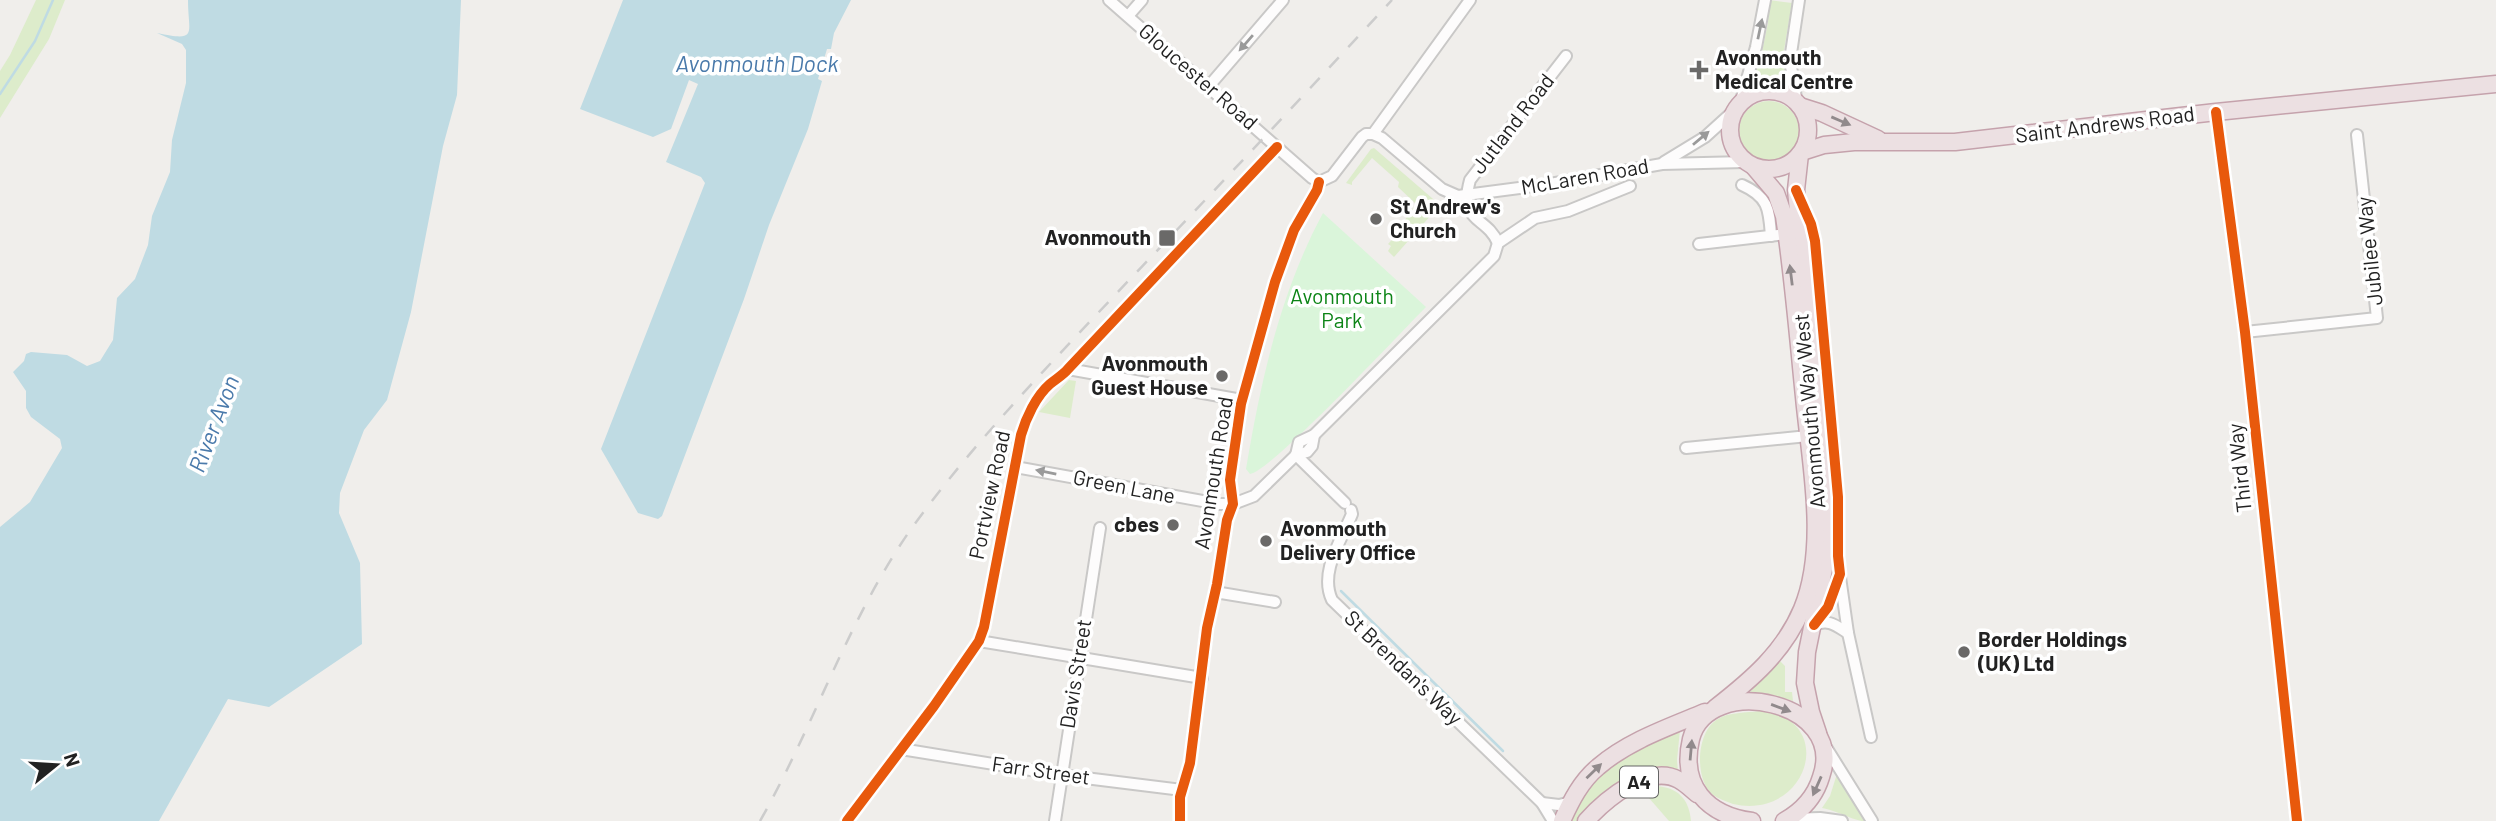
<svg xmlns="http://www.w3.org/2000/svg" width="2496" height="821" font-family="Barlow,sans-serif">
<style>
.grass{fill:#ddeccb}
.park{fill:#daf5da}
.water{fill:#bfdbe3}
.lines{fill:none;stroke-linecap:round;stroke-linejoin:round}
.stream{stroke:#bfdbe3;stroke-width:2.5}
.minor-casing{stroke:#c9c8c7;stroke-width:14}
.highway-casing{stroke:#c5a2ac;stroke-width:19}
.minor{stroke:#fdfcfc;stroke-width:10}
.highway{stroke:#ece0e2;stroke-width:16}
.rail{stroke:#ccc;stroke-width:2.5;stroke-dasharray:14 14;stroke-linecap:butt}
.cycleway-casing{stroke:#fff;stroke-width:15}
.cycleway{stroke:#e8590c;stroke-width:10}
.oneway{fill:#9a9a9a}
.oneway2{fill:#918a8c}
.poi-dot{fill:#6a6968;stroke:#fff;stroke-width:2.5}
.labels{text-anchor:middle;stroke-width:7;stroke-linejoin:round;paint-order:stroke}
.shield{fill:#fff;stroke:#646464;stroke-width:2}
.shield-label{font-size:19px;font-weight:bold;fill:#222}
.poi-label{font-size:21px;font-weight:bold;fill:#222;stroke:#fff;text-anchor:start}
.street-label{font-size:21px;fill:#222;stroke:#fff}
.park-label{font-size:21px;fill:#0c8416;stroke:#fff}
.water-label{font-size:23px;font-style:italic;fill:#4a7aab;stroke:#fff}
</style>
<rect width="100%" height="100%" fill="#f0eeeb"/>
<g class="grass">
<polygon points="36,0 65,0 49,39 0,118 0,71 10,55"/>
<polygon points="1769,0 1792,3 1783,56 1761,56 1768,23"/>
<polygon points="1784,59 1789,82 1767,78 1752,80 1760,60"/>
<circle cx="1769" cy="131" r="30"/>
<polygon points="1374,148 1440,205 1394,257 1388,251 1391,246 1388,244 1402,229 1400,227 1416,204 1398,187 1399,182 1372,158 1352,182 1352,185 1346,183 1371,149"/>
<polygon points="1069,380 1076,381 1070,418 1039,412"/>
<polygon points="1780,661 1785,666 1785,692 1792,692 1793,701 1765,693 1751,693 1750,692"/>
<path d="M1759 711C1839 717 1809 821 1733 804 1726 801 1719 799 1713 795 1694 780 1696 731 1718 719 1728 712 1747 713 1759 711Z"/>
<path d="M1680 730 1677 760 1678 771 1588 809 1578 821H1568C1575 810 1580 798 1588 788 1612 758 1647 746 1680 730Z"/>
<path d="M1836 777H1838L1864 821C1854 821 1836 810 1822 808L1830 796Z"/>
<path d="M1655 786C1678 787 1689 799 1691 821H1669L1642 790Z"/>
</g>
<path class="park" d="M1323 213 1426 307C1401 332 1272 471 1250 474L1246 469C1261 380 1280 293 1323 213Z"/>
<g class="water">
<path d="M188 0H461L457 95 443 146 411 312 387 400 364 430 340 493 339 513 360 563 362 644 269 707 228 699 159 821H0V527L30 502 62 448 60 439 31 417 26 408V391L13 372 24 361 26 354 31 352 67 355 87 366 100 361 113 340 117 298 135 279 148 245 152 216 170 172 172 140 186 83V50L182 44 157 33C199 42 188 34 188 0Z"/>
<polygon points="623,0 851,0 834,33 831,49 827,49 818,79 822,81 808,129 769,225 744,299 662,516 658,519 638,513 601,449 705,183 701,177 666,162 698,84 689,80 671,129 653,137 580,109"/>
</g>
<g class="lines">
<g class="stream">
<polyline points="0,94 35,41 53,0"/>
<polyline points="1341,591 1503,751"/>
</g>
<g class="minor-casing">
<g id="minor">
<polyline points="1109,0 1312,178 1319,182"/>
<polyline points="1128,16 1142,0"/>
<polyline points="1209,86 1283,0"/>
<polyline points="1740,104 1756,47 1765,0"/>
<polyline points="1797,104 1790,60 1799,0"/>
<polyline points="2216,112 2245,332 2297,821"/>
<polyline points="1373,134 1382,138 1442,189 1458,196 1550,184 1662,164 1745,162"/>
<polyline points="1664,162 1705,137 1737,108"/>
<polyline points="1319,182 1332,176 1362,137 1366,134 1373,134 1470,0"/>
<path d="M1742 185C1769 197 1769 210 1771 236"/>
<polyline points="1801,203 1811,224 1815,241 1838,497 1838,556 1840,574 1828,607 1815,624"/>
<path d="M1498 243C1486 215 1458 224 1470 180L1566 56"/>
<polyline points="1699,244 1787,234"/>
<polyline points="2245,332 2377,318 2357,135"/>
<polyline points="1068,369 1242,400"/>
<polyline points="1686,448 1808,436"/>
<polyline points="1296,455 1299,442 1314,435 1494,256 1498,243 1535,218 1568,211 1630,186"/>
<polyline points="1296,455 1345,503"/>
<polyline points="1015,467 1219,504 1233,504 1254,496 1296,455 1307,452 1312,446 1314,435"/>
<path d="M1351 510 1352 514C1341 541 1319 572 1332 600L1542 803 1553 821"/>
<polyline points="1840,577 1848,633 1871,737"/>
<polyline points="1215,592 1275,602"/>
<path d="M1814 625C1829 619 1835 625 1848 633"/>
<polyline points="979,641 1202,678"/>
<polyline points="1824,744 1872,821"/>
<polyline points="901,749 1061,775 1182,790"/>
<polyline points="1542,803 1559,805 1571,802"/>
<polyline points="1789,819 1820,818 1842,821"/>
<path d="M847 821 934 706 979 641 984 627 1021 435C1026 418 1036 396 1050 384 1056 379 1063 375 1068 369L1277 147"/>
<polyline points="1055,821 1100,528"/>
<polyline points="1180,821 1180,797 1190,763 1207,628 1217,584 1227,520 1233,504 1230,480 1241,404 1275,282 1294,230 1317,190 1319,182"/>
</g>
</g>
<g class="highway-casing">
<g id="highway">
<circle cx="1769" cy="130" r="39"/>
<polyline points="1800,106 1822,113 1878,139"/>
<polyline points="1802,152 1824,145 1854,142 1955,142 2216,112 2496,84"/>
<polyline points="1800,154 1796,190 1828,519 1826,559 1807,652 1805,683 1811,712 1818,733"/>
<path d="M1715 708C1751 680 1784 652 1802 609 1828 546 1810 462 1804 397 1798 337 1793 276 1784 216L1776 193 1754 167"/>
<path d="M1562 821C1571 801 1581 781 1598 767 1628 741 1669 727 1705 712"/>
<path d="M1586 821C1605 800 1648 763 1679 780 1685 783 1691 789 1697 794"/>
<path d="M1752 821C1707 815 1680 786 1691 739 1708 672 1848 701 1821 777 1815 797 1802 811 1784 821"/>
</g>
</g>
<use href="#minor" class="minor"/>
<use href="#highway" class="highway"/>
<path class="rail" d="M760 821C814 726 848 619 911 529 976 439 1055 359 1131 278 1219 186 1306 93 1392 0"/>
<g class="cycleway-casing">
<g id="cycleway">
<polyline points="2216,112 2245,332 2297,821"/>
<polyline points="1796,190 1811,224 1815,241 1838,497 1838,556 1840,574 1828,607 1814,625"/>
<path d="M847 821 934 706 979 641 984 627 1021 435C1026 418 1036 396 1050 384 1056 379 1063 375 1068 369L1277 147"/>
<polyline points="1180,821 1180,797 1190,763 1207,628 1217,584 1227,520 1233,504 1230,480 1241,404 1275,282 1294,230 1317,190 1319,182"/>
</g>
</g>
<use href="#cycleway" class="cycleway"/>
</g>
<defs><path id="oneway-solid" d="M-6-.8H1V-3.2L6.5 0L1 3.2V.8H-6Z" transform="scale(1.75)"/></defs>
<g class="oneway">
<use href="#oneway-solid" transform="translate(1760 29) rotate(-78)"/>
<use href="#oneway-solid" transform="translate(1246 43) rotate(131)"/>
<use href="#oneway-solid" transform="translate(1701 138) rotate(-40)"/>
<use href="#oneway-solid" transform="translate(1046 472) rotate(-169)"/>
</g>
<g class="oneway2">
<use href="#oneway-solid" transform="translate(1841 121) rotate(23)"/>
<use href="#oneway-solid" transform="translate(1791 275) rotate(-97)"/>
<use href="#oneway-solid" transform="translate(1781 708) rotate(20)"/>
<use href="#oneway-solid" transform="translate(1691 750) rotate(-85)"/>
<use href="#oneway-solid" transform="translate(1594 771) rotate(-44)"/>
<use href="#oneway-solid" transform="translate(1817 786) rotate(114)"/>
</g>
<g class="poi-dot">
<path d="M1695.5 59.5h7v7h7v7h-7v7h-7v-7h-7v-7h7z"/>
<circle cx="1376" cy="219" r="7"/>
<rect x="1158" y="229" width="18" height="18" rx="3.5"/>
<circle cx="1222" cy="376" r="7"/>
<circle cx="1173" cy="525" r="7"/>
<circle cx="1266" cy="541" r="7"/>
<circle cx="1964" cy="652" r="7"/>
</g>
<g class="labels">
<rect class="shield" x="1620" y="766.5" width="38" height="31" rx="5"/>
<g class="shield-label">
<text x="1639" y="789">A4</text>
</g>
<g class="poi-label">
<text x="1715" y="65">Avonmouth<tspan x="1715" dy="24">Medical Centre</tspan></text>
<text x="1390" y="214">St Andrew's<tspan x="1390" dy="24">Church</tspan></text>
<text x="1151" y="245" text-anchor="end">Avonmouth</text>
<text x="1208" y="371" text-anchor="end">Avonmouth<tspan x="1208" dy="24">Guest House</tspan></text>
<text x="1159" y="532" text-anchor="end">cbes</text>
<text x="1280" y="536">Avonmouth<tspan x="1280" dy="24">Delivery Office</tspan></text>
<text x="1978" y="647">Border Holdings<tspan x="1978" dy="24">(UK) Ltd</tspan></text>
</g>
<g class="street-label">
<text transform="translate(1198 77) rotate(41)" y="7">Gloucester Road</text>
<text transform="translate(1513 124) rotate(-52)" y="7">Jutland Road</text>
<text transform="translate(2105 125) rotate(-7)" y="7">Saint Andrews Road</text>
<text transform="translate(1585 177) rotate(-10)" y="7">McLaren Road</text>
<text transform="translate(2370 251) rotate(-96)" y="7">Jubilee Way</text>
<text transform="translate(1810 411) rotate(-95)" y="7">Avonmouth Way West</text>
<text transform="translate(2240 468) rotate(-96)" y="7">Third Way</text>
<text transform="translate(1214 473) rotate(-81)" y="7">Avonmouth Road</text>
<text transform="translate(1124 487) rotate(11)" y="7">Green Lane</text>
<text transform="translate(990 495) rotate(-78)" y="7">Portview Road</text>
<text transform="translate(1403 668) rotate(44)" y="7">St Brendan's Way</text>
<text transform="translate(1076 674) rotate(-81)" y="7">Davis Street</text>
<text transform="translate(1041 771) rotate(8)" y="7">Farr Street</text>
</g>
<g class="park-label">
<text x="1342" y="304">Avonmouth<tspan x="1342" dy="24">Park</tspan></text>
</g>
<g class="water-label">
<text x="757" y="72">Avonmouth Dock</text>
<text transform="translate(214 424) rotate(-69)" y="8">River Avon</text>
</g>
</g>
<g transform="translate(56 765) rotate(72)" stroke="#ffffff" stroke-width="5" paint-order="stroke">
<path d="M0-5L12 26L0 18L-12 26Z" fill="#222222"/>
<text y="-10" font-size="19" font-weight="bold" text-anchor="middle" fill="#222222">N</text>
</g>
</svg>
